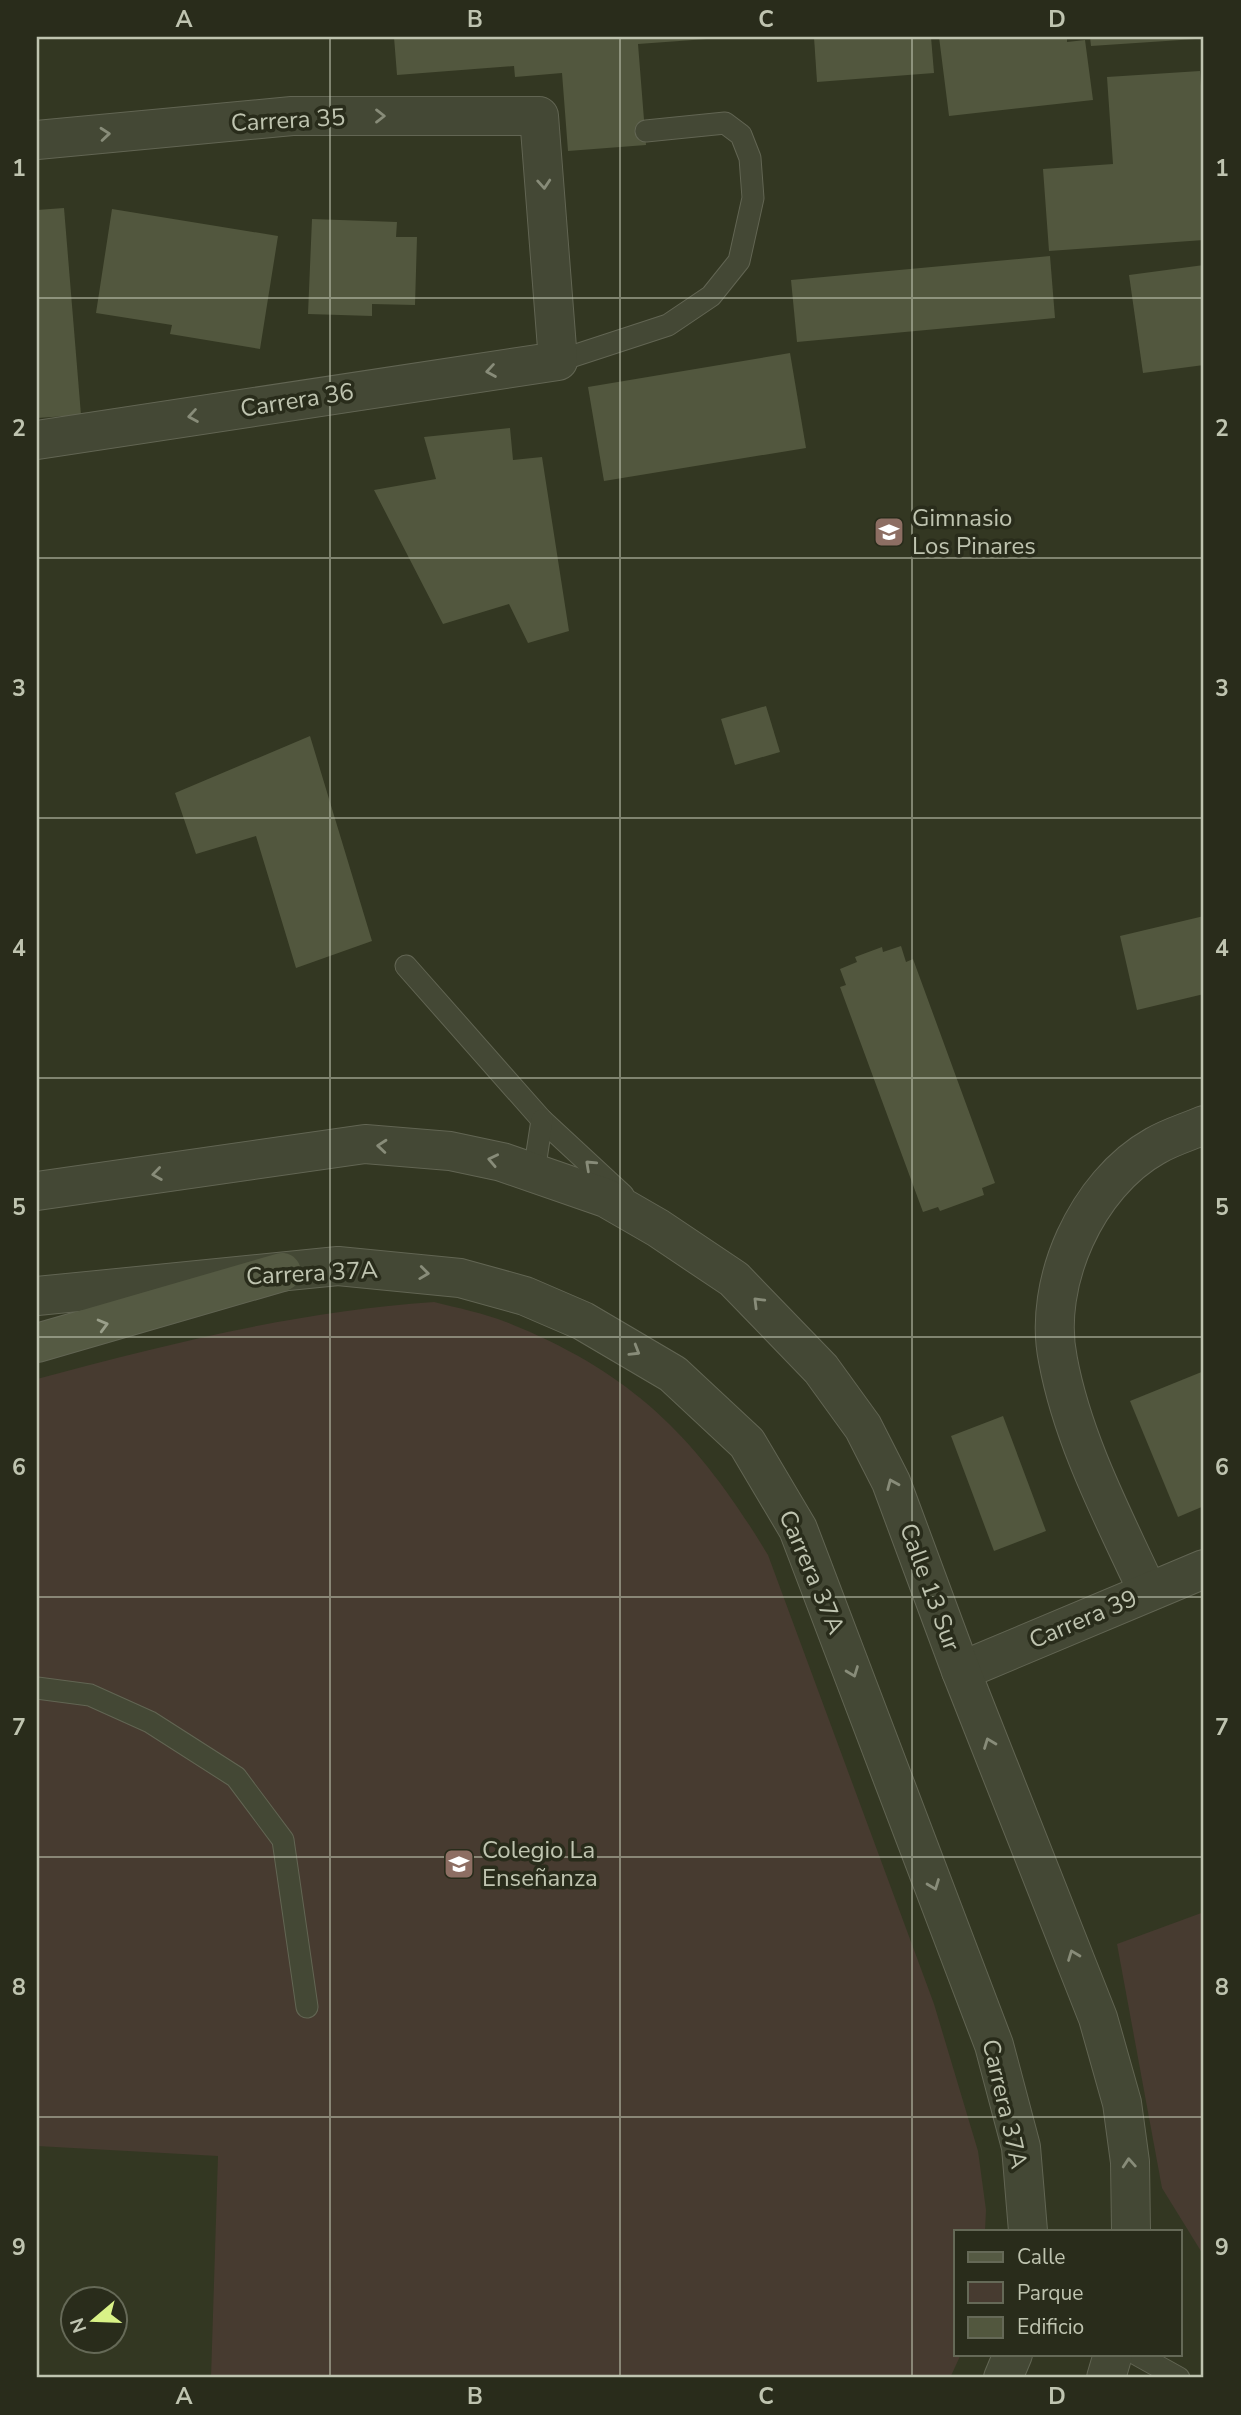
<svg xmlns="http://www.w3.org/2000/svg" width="1241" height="2415" font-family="'Nunito Sans',sans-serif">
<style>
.green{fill:#473b30}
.building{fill:#52573e}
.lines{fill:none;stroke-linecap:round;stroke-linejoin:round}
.service-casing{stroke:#626553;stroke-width:23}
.minor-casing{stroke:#626553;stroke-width:40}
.tertiary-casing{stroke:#626553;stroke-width:40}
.secondary-casing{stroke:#626553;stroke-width:40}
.service{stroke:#444835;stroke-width:21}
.minor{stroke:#444835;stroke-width:38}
.tertiary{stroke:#444835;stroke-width:38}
.secondary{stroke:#555a43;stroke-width:38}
.oneway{stroke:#888c79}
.oneway2{stroke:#9a9f8a}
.grid{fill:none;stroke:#bfc4b0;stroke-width:2;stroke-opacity:0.55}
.labels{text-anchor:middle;stroke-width:7;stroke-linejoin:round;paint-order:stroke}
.street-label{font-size:24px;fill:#bfc4b0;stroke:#292c1b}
.poi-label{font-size:24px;fill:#bfc4b0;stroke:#292c1b;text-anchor:start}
.neatline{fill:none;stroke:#bfc4b0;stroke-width:2.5}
.grid-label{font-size:23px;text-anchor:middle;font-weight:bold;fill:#bfc4b0}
</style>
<rect width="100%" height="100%" fill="#333722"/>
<g class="green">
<path d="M434 1302C458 1308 483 1313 506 1322 634 1373 698 1439 768 1555L934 2004 978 2151 986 2210 985 2231H956V2354H961L950 2378H211L218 2156 37 2146V1379C168 1344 298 1311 434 1302Z"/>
<polygon points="1204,1912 1204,2256 1162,2188 1117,1944"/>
</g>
<g class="building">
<polygon points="394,37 707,37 707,39 638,44 646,145 568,151 562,73 515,77 514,66 397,75"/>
<polygon points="814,37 931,37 934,73 817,82"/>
<polygon points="939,37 1067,37 1067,42 1085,40 1093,100 949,116"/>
<polygon points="1090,37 1196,37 1196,39 1091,46"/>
<polygon points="1200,71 1204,130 1204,240 1049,251 1043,169 1113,164 1107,77"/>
<polygon points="64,208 81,415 37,418 37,210"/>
<polygon points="112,209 278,236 260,349 170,334 172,325 96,313"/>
<polygon points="312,219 397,222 396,237 417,237 415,305 372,304 372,316 308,314"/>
<polygon points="1050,256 1055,318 797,342 791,280"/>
<polygon points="1204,265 1204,365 1143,373 1129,275"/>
<polygon points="790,353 806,448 604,481 588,387"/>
<polygon points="510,428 513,460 542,457 569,631 528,643 509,604 443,624 374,490 436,479 424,437"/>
<polygon points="766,706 780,752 735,765 721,719"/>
<polygon points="310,736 372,941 296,968 256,836 196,854 175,793"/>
<polygon points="1204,916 1204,994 1137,1010 1120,936"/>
<polygon points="901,946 906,962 913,959 995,1183 982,1188 984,1195 940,1211 938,1207 923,1212 840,987 846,985 840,969 857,962 855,957 882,947 883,952"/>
<polygon points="1204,1371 1204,1506 1178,1517 1130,1401"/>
<polygon points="1003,1416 1046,1531 994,1551 951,1436"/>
</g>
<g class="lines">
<g class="service-casing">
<g id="service">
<polyline points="558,361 668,325 711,296 739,261 753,198 750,158 741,135 725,123 646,131"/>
<polyline points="406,966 542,1120 623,1195"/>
<polyline points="534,1172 542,1120"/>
<polyline points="37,1688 90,1695 150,1722 236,1777 283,1840 307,2007"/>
<polyline points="1136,2354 1179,2378"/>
</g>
</g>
<g class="minor-casing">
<g id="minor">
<polyline points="37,140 292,116 539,116 558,361 37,440"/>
<path d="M1148 1592C1114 1518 1073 1441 1058 1360 1042 1283 1087 1184 1155 1146 1170 1137 1188 1132 1204 1125"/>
<polyline points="961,1671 1204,1569"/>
</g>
</g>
<g class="tertiary-casing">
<g id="tertiary">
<polyline points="37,1191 365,1144 450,1151 502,1162 606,1198 658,1228 734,1279 821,1369 863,1427 891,1482 961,1671 1098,2018 1122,2103 1130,2162 1131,2231"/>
<polyline points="37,1296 338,1266 460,1278 525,1296 583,1321 673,1374 747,1443 798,1529 994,2045 1021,2147 1028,2231"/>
<polyline points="1003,2378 1013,2354"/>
<polyline points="1106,2378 1113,2354"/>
</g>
</g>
<g class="secondary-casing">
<polyline id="secondary" points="37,1343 282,1272"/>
</g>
<use href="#service" class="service"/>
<use href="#minor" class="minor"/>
<use href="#tertiary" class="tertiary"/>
<use href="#secondary" class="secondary"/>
</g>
<defs><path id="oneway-chevron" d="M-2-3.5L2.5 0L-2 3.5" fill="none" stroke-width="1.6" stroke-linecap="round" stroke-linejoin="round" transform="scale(1.75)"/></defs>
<g class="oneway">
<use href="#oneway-chevron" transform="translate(380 116)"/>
<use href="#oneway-chevron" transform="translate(105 134) rotate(-5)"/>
<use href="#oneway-chevron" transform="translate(544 184) rotate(86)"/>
<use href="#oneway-chevron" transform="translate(491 371) rotate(171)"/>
<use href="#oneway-chevron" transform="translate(193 416) rotate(171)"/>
<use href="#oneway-chevron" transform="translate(382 1146) rotate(-175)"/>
<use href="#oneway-chevron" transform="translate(493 1160) rotate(-168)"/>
<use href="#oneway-chevron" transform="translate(590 1165) rotate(-137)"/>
<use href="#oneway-chevron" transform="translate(157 1174) rotate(172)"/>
<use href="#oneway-chevron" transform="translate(424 1273) rotate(7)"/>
<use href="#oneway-chevron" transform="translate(758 1302) rotate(-135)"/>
<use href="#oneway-chevron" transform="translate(635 1351) rotate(31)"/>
<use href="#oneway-chevron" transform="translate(892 1484) rotate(-113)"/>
<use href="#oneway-chevron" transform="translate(853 1672) rotate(69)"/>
<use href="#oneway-chevron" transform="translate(989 1743) rotate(-111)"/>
<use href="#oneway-chevron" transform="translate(934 1885) rotate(69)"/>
<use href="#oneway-chevron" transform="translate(1073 1955) rotate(-111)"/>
<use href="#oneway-chevron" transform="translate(1129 2163) rotate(-94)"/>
</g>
<use class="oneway2" href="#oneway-chevron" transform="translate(103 1325) rotate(-15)"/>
<path class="grid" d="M330 37V2378M620 37V2378M912 37V2378M37 298H1204M37 558H1204M37 818H1204M37 1078H1204M37 1337H1204M37 1597H1204M37 1857H1204M37 2117H1204"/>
<defs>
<g id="school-square" transform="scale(1.575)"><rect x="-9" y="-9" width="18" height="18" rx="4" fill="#8d6e63" stroke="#292c1b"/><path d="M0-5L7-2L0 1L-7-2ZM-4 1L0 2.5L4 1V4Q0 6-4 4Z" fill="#fff"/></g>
</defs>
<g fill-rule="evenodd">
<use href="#school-square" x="889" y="532"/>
<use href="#school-square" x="459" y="1864"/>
</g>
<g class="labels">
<g class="street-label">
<text transform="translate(288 120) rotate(-3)" y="8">Carrera 35</text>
<text transform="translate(297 400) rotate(-9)" y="8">Carrera 36</text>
<text transform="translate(312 1273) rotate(-3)" y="8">Carrera 37A</text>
<text transform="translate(812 1572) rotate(67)" y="8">Carrera 37A</text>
<text transform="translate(930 1587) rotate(70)" y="8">Calle 13 Sur</text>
<text transform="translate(1083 1619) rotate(-23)" y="8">Carrera 39</text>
<text transform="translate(1005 2104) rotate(77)" y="8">Carrera 37A</text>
</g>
<g class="poi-label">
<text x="912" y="526">Gimnasio<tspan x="912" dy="28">Los Pinares</tspan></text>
<text x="482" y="1858">Colegio La<tspan x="482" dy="28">Enseñanza</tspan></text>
</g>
</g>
<rect width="1241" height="2415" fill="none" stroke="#292c1b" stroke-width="77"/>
<rect x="954" y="2230" width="228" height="126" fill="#292c1b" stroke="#656957" stroke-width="2"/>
<rect x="968" y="2252" width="35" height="10" fill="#555a43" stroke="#656957" stroke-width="2"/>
<text x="1017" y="2264" font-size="21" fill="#bfc4b0">Calle</text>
<rect x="968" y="2282" width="35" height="21" fill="#473b30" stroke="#656957" stroke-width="2"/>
<text x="1017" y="2300" font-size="21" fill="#bfc4b0">Parque</text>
<rect x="968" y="2317" width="35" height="21" fill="#52573e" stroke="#656957" stroke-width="2"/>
<text x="1017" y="2334" font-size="21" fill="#bfc4b0">Edificio</text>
<g transform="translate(94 2320) rotate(251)"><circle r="33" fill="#292c1b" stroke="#656957" stroke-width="2"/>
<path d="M0-5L12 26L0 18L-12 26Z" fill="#d9f287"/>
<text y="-10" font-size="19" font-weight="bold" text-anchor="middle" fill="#bfc4b0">N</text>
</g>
<rect x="38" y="38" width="1164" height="2338" class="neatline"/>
<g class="grid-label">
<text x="184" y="27">A</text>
<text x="475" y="27">B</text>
<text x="766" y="27">C</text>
<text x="1057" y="27">D</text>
<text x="19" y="176">1</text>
<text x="1222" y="176">1</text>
<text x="19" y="436">2</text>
<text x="1222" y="436">2</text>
<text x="19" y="696">3</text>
<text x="1222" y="696">3</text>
<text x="19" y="956">4</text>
<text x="1222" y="956">4</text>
<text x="19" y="1215">5</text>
<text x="1222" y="1215">5</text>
<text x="19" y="1475">6</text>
<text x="1222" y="1475">6</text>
<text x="19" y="1735">7</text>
<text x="1222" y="1735">7</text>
<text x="19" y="1995">8</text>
<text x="1222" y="1995">8</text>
<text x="19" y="2255">9</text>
<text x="1222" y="2255">9</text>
<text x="184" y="2404">A</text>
<text x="475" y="2404">B</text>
<text x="766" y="2404">C</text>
<text x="1057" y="2404">D</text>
</g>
</svg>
